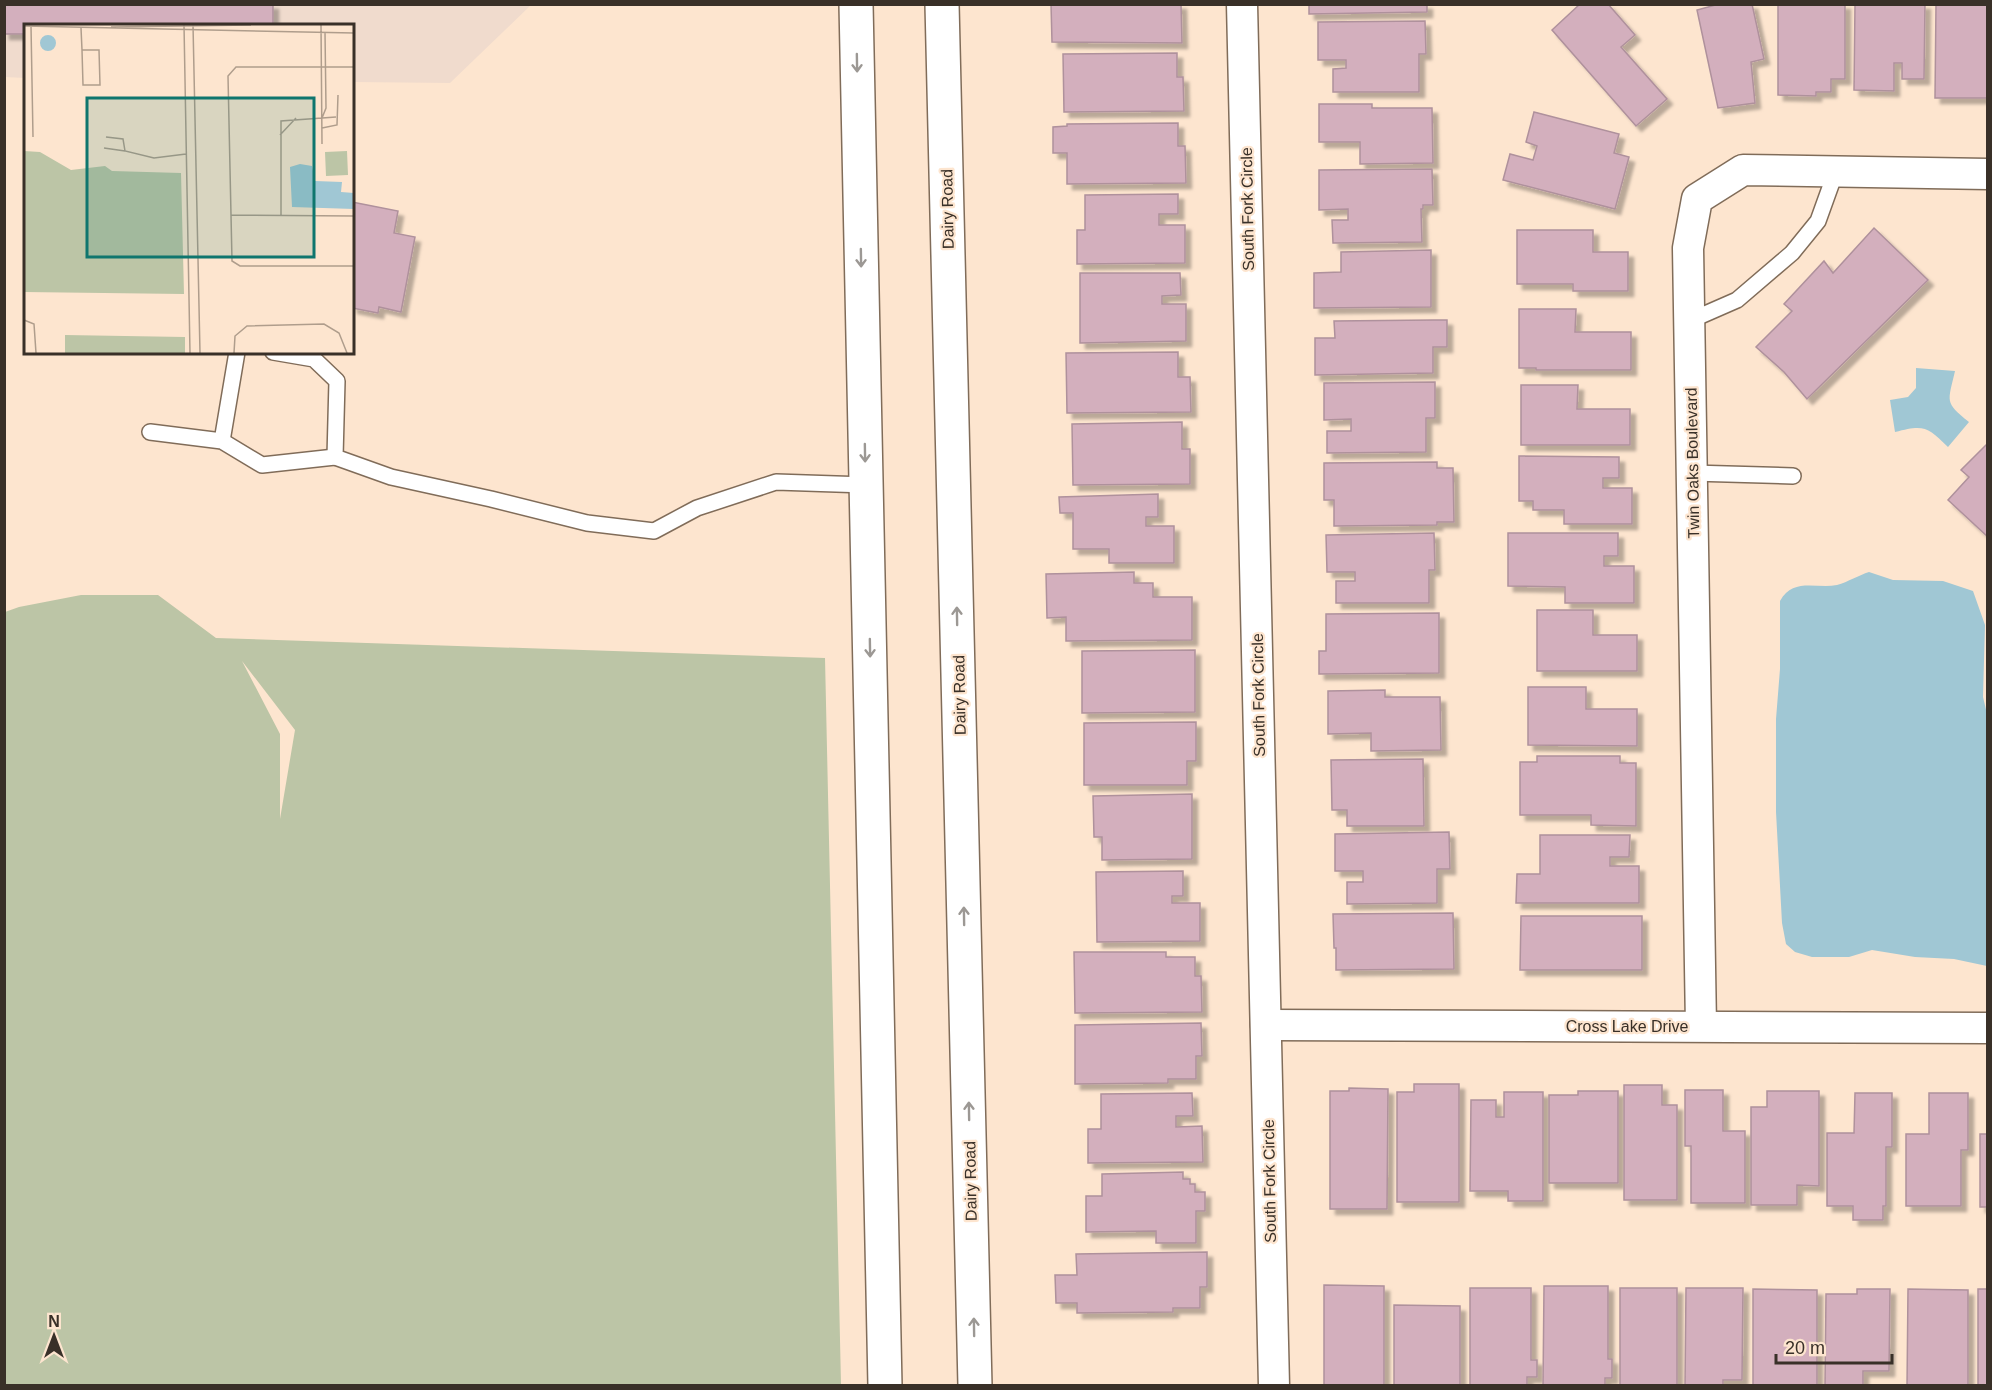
<svg xmlns="http://www.w3.org/2000/svg" width="1992" height="1390" font-family="Arial,sans-serif">
<style>
.commercial{fill:#f0dbcd}
.green{fill:#bcc5a6;fill-rule:evenodd}
.water{fill:#a0c7d4}
.building{fill:#d3afbd;stroke:#af919c;stroke-width:1.5;filter:url(#shadow)}
.lines{fill:none;stroke-linecap:round;stroke-linejoin:round}
.service-casing{stroke:#806c59;stroke-width:18}
.minor-casing{stroke:#806c59;stroke-width:33}
.tertiary-casing{stroke:#806c59;stroke-width:36}
.service{stroke:#fff;stroke-width:15}
.minor{stroke:#fff;stroke-width:30}
.tertiary{stroke:#fff;stroke-width:33}
.oneway{stroke:#9c9894}
.labels{text-anchor:middle;stroke-width:4.5;stroke-linejoin:round;paint-order:stroke}
.street-label{font-size:16px;fill:#393028;stroke:#fde5cf}
.inset-road{fill:none;stroke:#af9d8c;stroke-width:1.5}
.view{fill:#0f766e;fill-opacity:0.15;stroke:#0f766e;stroke-width:3}
.inset-edge{fill:none;stroke:#393028;stroke-width:3}
</style>
<defs>
<filter id="shadow"><feDropShadow dx="5.5" dy="5.5" stdDeviation="1.5" flood-color="#0004"/></filter>
</defs>
<rect width="100%" height="100%" fill="#fde5cf"/>
<polygon class="commercial" points="5,5 531,5 450,83 353,82 352,26 26,26 25,78 5,77"/>
<path class="green" d="M81 595H158L216 638 825 658 841 1385H5V612L19 607ZM242 661 295 730 280 819V734Z"/>
<g class="water">
<path d="M1916 368 1955 371C1948 402 1944 402 1969 422L1948 447C1928 427 1924 424 1895 432L1890 400 1908 397 1916 388Z"/>
<path d="M1869 572 1893 580 1943 581 1973 591 1985 625 1983 697 1988 718 1987 966 1954 959 1915 957 1872 950 1849 957H1812L1795 952 1786 944 1782 923 1776 812V719L1780 669V601C1793 577 1816 589 1837 585 1848 582 1859 575 1869 572Z"/>
</g>
<g class="building">
<polygon points="4,4 273,4 273,26 26,26 26,34 4,34"/>
<polygon points="1051,4 1181,4 1182,43 1052,42"/>
<polygon points="1309,4 1427,4 1427,12 1309,14"/>
<polygon points="1580,4 1608,4 1635,35 1621,47 1667,99 1636,126 1552,30"/>
<polygon points="1719,4 1752,4 1764,59 1751,62 1755,103 1718,108 1697,10"/>
<polygon points="1778,4 1845,4 1845,79 1831,79 1831,92 1816,92 1816,96 1778,95"/>
<polygon points="1855,4 1925,4 1924,79 1902,79 1902,63 1894,63 1894,91 1854,90"/>
<polygon points="1936,4 1988,4 1988,98 1935,98"/>
<polygon points="1425,21 1426,54 1419,54 1419,92 1333,92 1333,69 1346,68 1346,60 1318,60 1318,22"/>
<polygon points="1177,53 1177,77 1183,77 1184,111 1064,112 1063,54"/>
<polygon points="1319,104 1372,104 1372,108 1432,108 1433,163 1360,164 1360,142 1319,142"/>
<polygon points="1534,112 1619,134 1614,153 1629,157 1615,209 1503,180 1510,154 1533,160 1537,146 1526,142"/>
<polygon points="1178,123 1178,146 1185,146 1186,183 1067,184 1067,153 1053,153 1053,127 1067,126 1067,124"/>
<polygon points="1432,169 1433,205 1423,205 1423,209 1421,209 1422,242 1333,243 1332,220 1348,220 1348,209 1319,210 1319,170"/>
<polygon points="1178,194 1178,214 1159,214 1159,225 1185,225 1185,263 1077,264 1077,230 1085,230 1085,195"/>
<polygon points="352,202 398,211 394,233 415,237 401,312 379,307 378,313 352,308"/>
<polygon points="1874,228 1928,280 1807,399 1784,372 1756,347 1792,311 1784,304 1824,261 1833,273"/>
<polygon points="1517,230 1593,230 1593,252 1628,252 1628,291 1573,291 1573,284 1517,284"/>
<polygon points="1431,250 1431,307 1314,308 1314,273 1341,272 1341,252"/>
<polygon points="1080,273 1180,273 1181,295 1162,296 1162,304 1186,304 1186,341 1080,343"/>
<polygon points="1519,309 1576,309 1575,332 1631,332 1631,370 1536,370 1536,368 1519,368"/>
<polygon points="1433,320 1447,320 1447,347 1433,347 1433,373 1315,375 1315,338 1335,338 1334,321"/>
<polygon points="1178,352 1178,377 1190,377 1191,412 1067,413 1066,353"/>
<polygon points="1435,382 1435,418 1426,418 1426,452 1327,453 1327,431 1351,431 1351,419 1324,420 1324,383"/>
<polygon points="1521,385 1578,385 1577,409 1630,409 1630,445 1521,445"/>
<polygon points="1182,422 1182,449 1190,449 1190,484 1073,485 1072,424"/>
<polygon points="1988,443 1988,537 1948,500 1969,477 1961,470"/>
<polygon points="1519,456 1619,457 1619,478 1603,478 1603,488 1632,488 1632,524 1564,524 1564,510 1533,510 1533,501 1519,501"/>
<polygon points="1437,462 1437,468 1453,468 1454,522 1437,522 1437,525 1334,526 1334,500 1324,500 1324,463"/>
<polygon points="1158,494 1158,517 1146,517 1146,526 1174,526 1174,563 1109,563 1109,549 1073,549 1073,513 1060,513 1059,497"/>
<polygon points="1434,533 1435,570 1429,570 1429,603 1336,603 1336,581 1355,581 1355,572 1327,572 1326,535"/>
<polygon points="1508,533 1618,533 1618,556 1604,556 1604,566 1634,566 1634,603 1565,603 1565,587 1508,586"/>
<polygon points="1134,572 1134,583 1153,583 1153,597 1192,597 1192,640 1066,641 1066,617 1047,618 1046,574"/>
<polygon points="1537,610 1593,610 1593,635 1637,635 1637,671 1537,671"/>
<polygon points="1439,613 1439,673 1319,674 1319,651 1326,651 1326,614"/>
<polygon points="1195,650 1195,712 1082,713 1082,651"/>
<polygon points="1528,687 1586,687 1586,709 1637,709 1637,746 1528,745"/>
<polygon points="1385,690 1385,697 1440,697 1441,750 1371,751 1371,733 1328,734 1328,691"/>
<polygon points="1196,722 1196,761 1187,761 1187,785 1084,785 1084,723"/>
<polygon points="1537,756 1620,756 1620,763 1636,763 1636,826 1591,825 1591,815 1520,815 1520,762 1537,762"/>
<polygon points="1423,759 1424,826 1347,826 1347,810 1332,810 1331,760"/>
<polygon points="1192,794 1192,859 1102,860 1102,837 1094,837 1093,796"/>
<polygon points="1449,832 1450,869 1437,869 1437,903 1347,904 1347,882 1363,882 1363,871 1335,871 1335,834"/>
<polygon points="1540,835 1630,835 1629,857 1610,857 1610,866 1639,866 1639,903 1516,903 1517,874 1540,874"/>
<polygon points="1183,871 1183,896 1172,896 1172,903 1200,903 1200,941 1097,942 1096,872"/>
<polygon points="1453,913 1454,969 1336,970 1336,948 1334,948 1333,914"/>
<polygon points="1521,916 1642,916 1642,970 1520,970"/>
<polygon points="1074,952 1166,952 1166,957 1195,957 1195,976 1201,976 1202,1012 1075,1013"/>
<polygon points="1201,1023 1202,1056 1196,1056 1196,1079 1168,1079 1168,1083 1075,1084 1075,1025"/>
<polygon points="1414,1084 1459,1084 1459,1202 1397,1202 1397,1092 1414,1092"/>
<polygon points="1624,1085 1662,1085 1662,1105 1677,1105 1677,1200 1624,1200"/>
<polygon points="1349,1088 1388,1089 1387,1209 1330,1209 1330,1091 1349,1091"/>
<polygon points="1685,1090 1723,1090 1723,1131 1745,1131 1745,1203 1691,1203 1691,1146 1685,1146"/>
<polygon points="1578,1091 1618,1091 1618,1183 1549,1183 1549,1095 1578,1095"/>
<polygon points="1767,1091 1819,1091 1819,1186 1797,1185 1797,1205 1751,1205 1751,1107 1767,1107"/>
<polygon points="1504,1092 1543,1092 1543,1201 1508,1201 1508,1191 1470,1191 1471,1100 1496,1100 1496,1117 1504,1117"/>
<polygon points="1192,1093 1193,1116 1176,1116 1176,1127 1202,1126 1203,1162 1088,1163 1088,1129 1101,1129 1101,1094"/>
<polygon points="1855,1093 1892,1093 1892,1147 1886,1147 1886,1206 1883,1206 1883,1220 1853,1220 1853,1206 1827,1206 1827,1133 1854,1133"/>
<polygon points="1929,1093 1968,1093 1968,1150 1961,1150 1961,1206 1906,1206 1906,1134 1929,1134"/>
<rect x="1980" y="1134" width="8" height="73"/>
<polygon points="1183,1172 1183,1179 1190,1179 1190,1184 1195,1184 1195,1192 1205,1192 1205,1211 1196,1211 1196,1243 1156,1243 1156,1231 1086,1232 1086,1196 1102,1196 1102,1174"/>
<polygon points="1207,1252 1207,1287 1200,1287 1200,1308 1173,1308 1173,1312 1077,1313 1077,1303 1056,1303 1055,1275 1077,1275 1076,1254"/>
<polygon points="1324,1285 1384,1286 1384,1386 1324,1386"/>
<polygon points="1544,1286 1608,1286 1608,1359 1612,1359 1612,1378 1605,1378 1605,1386 1543,1386"/>
<polygon points="1470,1288 1531,1288 1531,1360 1537,1360 1537,1377 1527,1377 1527,1386 1470,1386"/>
<rect x="1620" y="1288" width="57" height="98"/>
<polygon points="1686,1288 1743,1288 1742,1380 1723,1380 1723,1386 1685,1386"/>
<polygon points="1753,1289 1817,1290 1817,1386 1753,1386"/>
<polygon points="1857,1289 1890,1289 1889,1371 1863,1371 1863,1386 1825,1386 1826,1294 1857,1294"/>
<polygon points="1908,1289 1968,1290 1968,1386 1907,1386"/>
<rect x="1978" y="1289" width="10" height="97"/>
<polygon points="1394,1305 1460,1306 1460,1386 1394,1386"/>
</g>
<g class="lines">
<g class="service-casing">
<g id="service">
<polyline points="1689,321 1737,300 1792,253 1818,221 1836,171"/>
<polyline points="273,352 314,359 337,381 335,457 391,477 491,499 587,523 654,531 697,508 776,482 866,485"/>
<polyline points="150,432 222,441 262,465 335,457"/>
<polyline points="222,441 237,352"/>
<polyline points="1692,473 1793,476"/>
</g>
</g>
<g class="minor-casing">
<g id="minor">
<polyline points="1242,4 1274,1386"/>
<polyline points="1266,1025 1988,1028"/>
<polyline points="1701,1026 1688,248 1697,199 1743,170 1988,174"/>
</g>
</g>
<g class="tertiary-casing">
<g id="tertiary">
<polyline points="856,4 885,1386"/>
<polyline points="942,4 975,1386"/>
</g>
</g>
<use href="#service" class="service"/>
<use href="#minor" class="minor"/>
<use href="#tertiary" class="tertiary"/>
</g>
<defs><path id="oneway-shaft" d="M-6 0H5M1.5-3L5.5 0L1.5 3" fill="none" stroke-width="1.6" stroke-linecap="round" stroke-linejoin="round" transform="scale(1.5)"/></defs>
<g class="oneway">
<use href="#oneway-shaft" transform="translate(857 63) rotate(89)"/>
<use href="#oneway-shaft" transform="translate(861 258) rotate(89)"/>
<use href="#oneway-shaft" transform="translate(865 453) rotate(89)"/>
<use href="#oneway-shaft" transform="translate(957 616) rotate(-91)"/>
<use href="#oneway-shaft" transform="translate(870 648) rotate(89)"/>
<use href="#oneway-shaft" transform="translate(964 916) rotate(-91)"/>
<use href="#oneway-shaft" transform="translate(969 1111) rotate(-91)"/>
<use href="#oneway-shaft" transform="translate(974 1327) rotate(-91)"/>
</g>
<g class="labels">
<g class="street-label">
<text transform="translate(947 209) rotate(-91)" y="6">Dairy Road</text>
<text transform="translate(1247 209) rotate(-91)" y="6">South Fork Circle</text>
<text transform="translate(1692 463) rotate(-91)" y="6">Twin Oaks Boulevard</text>
<text transform="translate(959 695) rotate(-91)" y="6">Dairy Road</text>
<text transform="translate(1258 695) rotate(-91)" y="6">South Fork Circle</text>
<text x="1627" y="1032">Cross Lake Drive</text>
<text transform="translate(970 1181) rotate(-91)" y="6">Dairy Road</text>
<text transform="translate(1269 1181) rotate(-91)" y="6">South Fork Circle</text>
</g>
</g>
<g transform="translate(24 24)">
<rect width="330" height="330" fill="#fde5cf"/>
<path d="M0 127 16 128 47 146 81 142 88 147 157 149 160 270 0 268ZM323 127 324 151 302 152 301 128ZM41 311 161 313V329H41Z" fill="#bcc5a6"/>
<path d="M16 19a8 8 0 1 1 16 0a8 8 0 1 1-16 0ZM276 140 288 142 291 157 318 158 317 168 330 169V185L268 183 266 143Z" fill="#a0c7d4"/>
<path class="inset-road" d="M160 1 166 329M169 1 176 329M297 1 298 120M0 2 330 9M7 2 9 113M87 3 227 1M57 4 58 26H75L76 61H59L58 26M330 43H212L204 52 208 237 216 242H330M298 94 302 84 301 8M298 104 313 101 314 71M256 111 272 94M82 113 99 115 101 127 130 134 162 130M80 124 101 127M207 191 330 192M257 191V97L312 93M0 296 10 300 12 329M210 329 211 312 223 302 300 300 315 309 323 329"/>
<path class="view" d="M63 74H290V233H63Z"/>
<rect width="330" height="330" class="inset-edge"/>
</g>
<rect width="1992" height="1390" fill="none" stroke="#393028" stroke-width="12"/>
<g transform="translate(54 1336)" stroke="#fde5cf" stroke-width="4.5" paint-order="stroke">
<path d="M0-4.5L10 22L0 15L-10 22Z" fill="#393028"/>
<text y="-9" font-size="16" font-weight="bold" text-anchor="middle" fill="#393028">N</text>
</g>
<path d="M1776 1354v9h116v-9" fill="none" stroke="#393028" stroke-width="3"/>
<text x="1785" y="1354" font-size="18" fill="#393028" stroke="#fde5cf" stroke-width="4.5" paint-order="stroke">20 m</text>
</svg>
